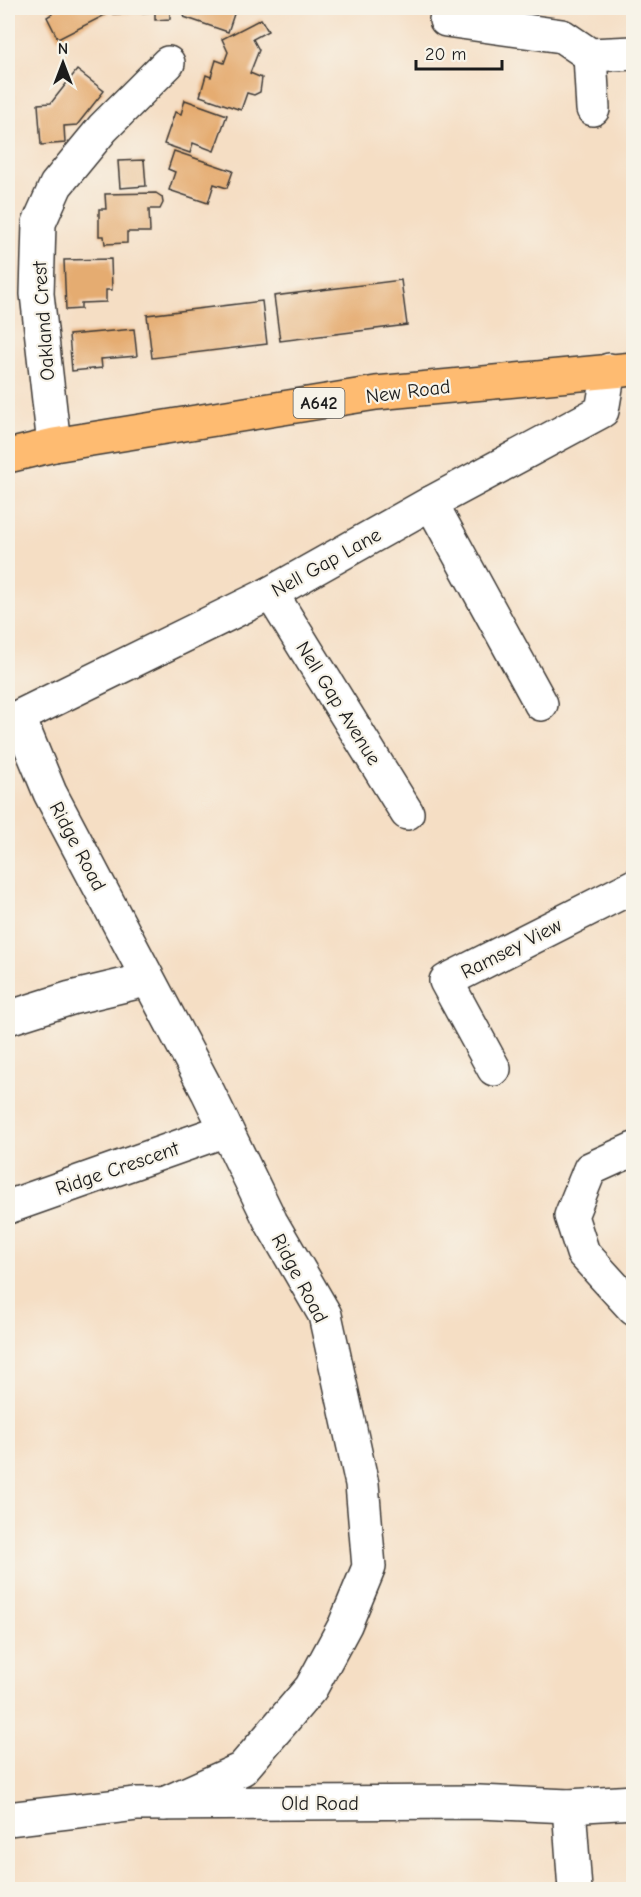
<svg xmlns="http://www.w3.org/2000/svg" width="641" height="1897" font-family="'Comic Neue',sans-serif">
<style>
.building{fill:#e5ac71}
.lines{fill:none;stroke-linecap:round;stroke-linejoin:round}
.minor-casing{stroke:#3d3935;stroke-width:36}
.highway-casing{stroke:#3d3935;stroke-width:36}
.minor{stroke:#fff;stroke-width:33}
.highway{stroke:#febb71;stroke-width:33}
.labels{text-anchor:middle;stroke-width:4.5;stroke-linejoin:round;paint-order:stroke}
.shield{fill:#f7f3e8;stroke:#5e5c59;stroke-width:1.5}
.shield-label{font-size:18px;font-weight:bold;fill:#1c1c1c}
.street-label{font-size:20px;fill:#1c1c1c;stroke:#f7f3e8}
</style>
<rect width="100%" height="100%" fill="#f7f3e8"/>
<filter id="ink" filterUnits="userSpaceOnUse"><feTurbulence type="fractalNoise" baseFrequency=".0167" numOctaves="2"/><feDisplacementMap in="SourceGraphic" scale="12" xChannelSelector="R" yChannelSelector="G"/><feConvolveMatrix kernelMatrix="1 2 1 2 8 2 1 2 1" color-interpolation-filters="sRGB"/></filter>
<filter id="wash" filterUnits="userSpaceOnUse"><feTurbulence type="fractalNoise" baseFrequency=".008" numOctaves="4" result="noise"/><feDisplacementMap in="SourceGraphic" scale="24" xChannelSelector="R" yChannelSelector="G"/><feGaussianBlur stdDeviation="1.35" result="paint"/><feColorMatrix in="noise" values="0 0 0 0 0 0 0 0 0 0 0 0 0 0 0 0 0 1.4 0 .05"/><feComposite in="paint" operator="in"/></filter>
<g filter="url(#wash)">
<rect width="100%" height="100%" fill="#f5dec4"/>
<g id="blocks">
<g class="building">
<polygon points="49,8 107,8 109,13 58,39 47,17 52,14"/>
<polygon points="113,8 170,8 170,19 155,20 155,12 113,14"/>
<polygon points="188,8 236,8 228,32 184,17"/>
<polygon points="261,19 268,31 253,39 259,50 250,73 262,78 260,92 254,95 247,93 241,110 200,96 206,75 211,77 216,60 224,63 228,52 222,39"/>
<polygon points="77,70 104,91 77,125 64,126 65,143 41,145 38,104 51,103"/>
<polygon points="185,100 227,115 214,151 193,143 190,153 164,144 175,112 181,114"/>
<polygon points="174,151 233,171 227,188 214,184 208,203 169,190 175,172 168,169"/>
<polygon points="144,160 146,186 120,188 118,161"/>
<polygon points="156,193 162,197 163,203 160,209 149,209 150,232 127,232 127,243 105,244 104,236 99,236 99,209 106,209 105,194"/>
<polygon points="111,259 112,290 106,290 106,302 81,303 81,309 66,310 64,260"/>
<polygon points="401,280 407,325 280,341 274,296"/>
<polygon points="262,301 267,344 152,358 147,315"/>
<polygon points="134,329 137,356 101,359 102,368 72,371 69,335"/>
</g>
</g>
</g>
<g filter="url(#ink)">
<use href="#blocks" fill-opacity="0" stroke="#3d3935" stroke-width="1.5"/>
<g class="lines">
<g class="minor-casing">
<g id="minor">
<polyline points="446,20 562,36 590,55 634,53"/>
<polyline points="590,55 593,109"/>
<polyline points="54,445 37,294 39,223 56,185 103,128 168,63"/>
<polyline points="431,503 541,704"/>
<polyline points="271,593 407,813"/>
<polyline points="19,718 50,793 208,1092 271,1222 325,1315 362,1484 369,1567 345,1625 311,1688 242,1769 164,1804"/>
<polyline points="8,722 271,593 431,503 602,411 609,370"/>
<polyline points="8,1018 71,998 146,980"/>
<polyline points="494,1069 446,981 634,886"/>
<polyline points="634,1149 590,1169 571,1216 583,1253 634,1309"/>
<polyline points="8,1207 226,1130"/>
<polyline points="569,1806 575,1890"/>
<polyline points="8,1819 136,1804 479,1802 569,1806 634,1802"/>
</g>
</g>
<g class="highway-casing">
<polyline id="highway" points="8,456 54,445 376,393 634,369"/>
</g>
<use href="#minor" class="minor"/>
<use href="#highway" class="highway"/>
</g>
</g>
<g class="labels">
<rect class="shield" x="293.5" y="388" width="51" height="30" rx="4.5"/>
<g class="shield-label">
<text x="319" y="409">A642</text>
</g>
<g class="street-label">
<text transform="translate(43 321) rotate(-94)" y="7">Oakland Crest</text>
<text transform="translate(408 391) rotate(-7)" y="7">New Road</text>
<text transform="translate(326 562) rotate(-29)" y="7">Nell Gap Lane</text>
<text transform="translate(339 703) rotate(58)" y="7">Nell Gap Avenue</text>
<text transform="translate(78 846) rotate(62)" y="7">Ridge Road</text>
<text transform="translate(511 948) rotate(-27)" y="7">Ramsey View</text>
<text transform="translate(117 1168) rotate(-19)" y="7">Ridge Crescent</text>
<text transform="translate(300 1278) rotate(62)" y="7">Ridge Road</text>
<text x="320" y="1810">Old Road</text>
</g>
</g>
<rect width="641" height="1897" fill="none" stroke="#f7f3e8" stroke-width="30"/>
<g transform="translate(63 63)" stroke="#f7f3e8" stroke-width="4.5" paint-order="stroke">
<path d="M0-4.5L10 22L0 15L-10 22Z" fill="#1c1c1c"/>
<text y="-9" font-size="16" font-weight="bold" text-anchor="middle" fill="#1c1c1c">N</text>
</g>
<path d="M416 60v9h86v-9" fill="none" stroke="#1c1c1c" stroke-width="3"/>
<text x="425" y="60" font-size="18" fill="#1c1c1c" stroke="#f7f3e8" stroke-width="4.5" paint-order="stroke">20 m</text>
</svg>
